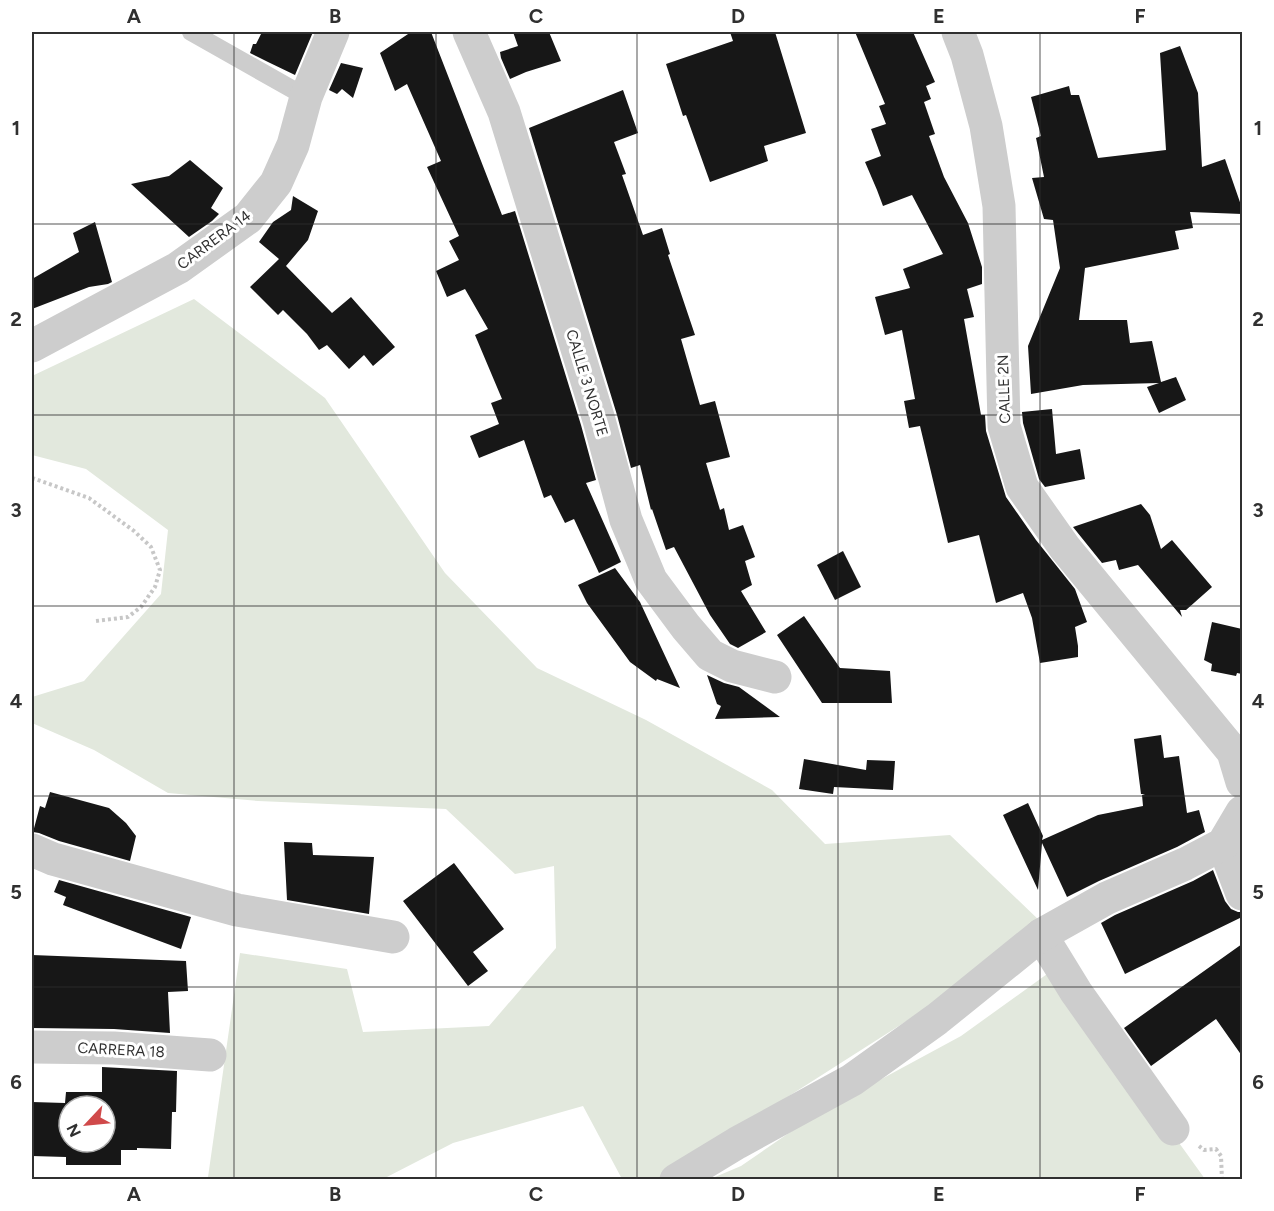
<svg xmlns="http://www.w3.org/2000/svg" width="1274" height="1211" font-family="Figtree,sans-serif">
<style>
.green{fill:#e2e8dd}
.building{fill:#171717;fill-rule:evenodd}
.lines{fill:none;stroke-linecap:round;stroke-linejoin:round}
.path{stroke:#c7c7c7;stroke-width:4;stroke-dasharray:3 3;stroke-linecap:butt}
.lane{stroke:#cdcdcd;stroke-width:18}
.street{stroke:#cdcdcd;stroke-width:33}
.grid{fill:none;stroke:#303030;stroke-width:1.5;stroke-opacity:0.55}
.labels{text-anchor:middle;stroke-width:6;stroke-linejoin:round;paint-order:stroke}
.street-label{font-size:15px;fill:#303030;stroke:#fff}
.neatline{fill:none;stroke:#303030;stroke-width:2}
.grid-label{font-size:20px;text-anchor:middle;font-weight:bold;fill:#303030}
</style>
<rect width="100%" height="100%" fill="#fff"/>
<g class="green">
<polygon points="194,299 325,398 445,573 537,668 646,720 772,790 825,844 950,835 1041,922 952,992 659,1179 622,1179 583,1106 453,1143 383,1179 231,1180 208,1177 240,953 347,969 363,1032 489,1026 556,948 554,866 515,874 446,809 258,801 168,793 94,750 32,723 32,697 84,681 161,594 168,530 86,469 32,455 32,376"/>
<polygon points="1054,969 1205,1179 708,1180 741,1166 815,1115 961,1036"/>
</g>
<g class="building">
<polygon points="262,32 313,32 295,75 268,62 250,53 253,44 256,44"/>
<polygon points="411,32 431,32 502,215 515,211 581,425 596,480 586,483 621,562 599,573 574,519 565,523 551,495 544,498 524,440 479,458 470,436 499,424 491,403 502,399 475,335 488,329 465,289 447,297 436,271 459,260 449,241 459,236 427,167 441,161 407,84 395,91 380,53"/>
<polygon points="513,32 549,32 561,61 526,72 510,79 501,58 500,52 518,46"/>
<polygon points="730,32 775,32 806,133 764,146 768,161 710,182 686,115 683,116 666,64 733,41"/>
<polygon points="855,32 913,32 935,82 926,86 931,99 924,102 935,134 929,136 944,177 968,223 982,267 982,284 967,289 974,317 964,319 981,415 985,415 986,431 1006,497 1036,540 1075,589 1087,622 1075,627 1078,646 1078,657 1040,663 1032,618 1023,593 996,603 979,535 948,543 920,426 909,428 904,401 915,399 902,330 885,335 875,297 910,288 903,269 943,254 912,195 883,206 877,190 865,162 881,156 871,129 886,124 879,106 885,104"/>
<polygon points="1180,46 1198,93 1202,167 1225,159 1242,208 1242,214 1190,212 1193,228 1175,231 1179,249 1085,268 1079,320 1127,320 1130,343 1152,341 1161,382 1176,377 1186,400 1159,413 1147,387 1159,383 1083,385 1031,394 1028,346 1060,268 1053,220 1044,219 1032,178 1044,177 1036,138 1041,136 1031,97 1069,86 1071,95 1079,95 1098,158 1166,150 1160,53"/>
<polygon points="341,63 363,68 353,98 342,89 337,94 329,90"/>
<polygon points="623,90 638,133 614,142 626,174 622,175 643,235 662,228 670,254 668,255 695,335 681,339 700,405 715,401 730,457 706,463 720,510 724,508 729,530 743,525 755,557 745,561 752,585 741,591 766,632 738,648 730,644 710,615 674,547 666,550 652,509 651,510 640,465 631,468 617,415 529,128"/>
<polygon points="190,160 223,188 211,208 219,214 212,221 189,237 131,184 169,176"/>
<polygon points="293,196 318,211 308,240 286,266 332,313 351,297 395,347 373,366 364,355 349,369 327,345 319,350 307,334 283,310 278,315 250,287 279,259 259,242 273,222 291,210"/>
<polygon points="95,222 112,282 108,284 89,287 32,309 32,279 79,252 73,233"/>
<polygon points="1052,409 1056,454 1080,449 1085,479 1045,487 1039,479 1023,423 1022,412"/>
<polygon points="1141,504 1150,515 1161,549 1172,540 1212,587 1186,610 1180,610 1182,617 1138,565 1119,570 1116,560 1102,563 1073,527"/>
<polygon points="843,551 861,587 835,600 817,565"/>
<polygon points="615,568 640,602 680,688 657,679 656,681 630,662 587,603 578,585"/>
<polygon points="804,616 840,668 890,671 892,703 822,703 777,635"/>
<polygon points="1212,622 1242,629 1242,674 1237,673 1236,676 1211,671 1212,664 1204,660"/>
<polygon points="707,675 724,683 739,687 780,717 715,719 721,706 717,704"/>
<polygon points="1161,735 1164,758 1179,756 1187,813 1199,810 1205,832 1177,847 1099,881 1067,897 1042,843 1038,890 1003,815 1028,803 1043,836 1042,840 1098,815 1143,806 1142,795 1145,794 1141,794 1134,739"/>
<polygon points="804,759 866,770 867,760 895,761 893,790 834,787 833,794 799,789"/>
<polygon points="50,792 109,808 126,823 136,836 130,861 59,841 39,833 33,832 40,806 45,808"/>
<polygon points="284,842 312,843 313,855 374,857 369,914 287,900"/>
<polygon points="454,863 504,929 473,952 488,971 468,986 403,901"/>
<polygon points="1213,870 1225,901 1231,909 1238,912 1242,912 1242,917 1125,974 1101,923 1115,915 1193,881"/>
<polygon points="59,880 191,917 181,949 63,905 66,897 54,892"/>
<polygon points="1242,944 1242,1056 1216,1019 1151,1066 1124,1028"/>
<polygon points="32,955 186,961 188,991 168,992 170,1033 114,1029 32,1028"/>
<path d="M102 1067 177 1071 176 1112H172L171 1149 137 1148V1150H121V1165H66V1157L32 1156V1102L65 1103 66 1092H102ZM69 1106H105V1142H69Z"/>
</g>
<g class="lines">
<g class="path">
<polyline points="32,478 89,498 134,531 151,547 160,570 155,587 141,607 128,617 96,621"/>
<polyline points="1199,1146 1204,1150 1216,1149 1221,1156 1222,1180"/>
</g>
<polyline class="lane" points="191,32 306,97"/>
<g class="street">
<polyline points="469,32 504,112 599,420 626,520 651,580 686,627 710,655 732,666 775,677"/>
<polyline points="958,32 967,55 986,126 999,206 1004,426 1022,487 1065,548 1233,752 1242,782"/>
<polyline points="32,346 178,268 248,218 276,183 293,145 306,97 333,32"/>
<polyline points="1223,844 1242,894"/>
<polyline points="32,850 53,859 237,910 393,937"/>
<polyline points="1041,935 1076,992 1173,1129"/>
<polyline points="32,1047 114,1048 210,1055"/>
<polyline points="676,1180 737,1143 852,1080 937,1019 1041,935 1107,898 1185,864 1223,844 1242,812"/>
</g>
</g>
<path class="grid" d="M234 32V1180M436 32V1180M637 32V1180M838 32V1180M1040 32V1180M32 224H1242M32 415H1242M32 606H1242M32 796H1242M32 987H1242"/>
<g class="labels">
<g class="street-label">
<text transform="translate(214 240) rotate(-37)" y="5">CARRERA 14</text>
<text transform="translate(587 383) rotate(73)" y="5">CALLE 3 NORTE</text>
<text transform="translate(1004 389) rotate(-92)" y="5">CALLE 2N</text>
<text transform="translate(121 1050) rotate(3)" y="5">CARRERA 18</text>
</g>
</g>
<rect width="1274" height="1211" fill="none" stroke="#ffffff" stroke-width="66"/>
<g transform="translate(87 1124) rotate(244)"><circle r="28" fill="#ffffff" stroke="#acacac" stroke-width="1.5"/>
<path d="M0-4.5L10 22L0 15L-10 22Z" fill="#d0494a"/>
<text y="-9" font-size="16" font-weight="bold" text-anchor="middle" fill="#303030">N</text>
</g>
<rect x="33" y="33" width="1208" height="1145" class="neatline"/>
<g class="grid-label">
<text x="134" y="23">A</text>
<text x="335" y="23">B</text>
<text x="536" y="23">C</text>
<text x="738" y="23">D</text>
<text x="939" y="23">E</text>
<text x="1140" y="23">F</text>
<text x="16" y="135">1</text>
<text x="1258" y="135">1</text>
<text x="16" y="326">2</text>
<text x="1258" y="326">2</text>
<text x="16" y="517">3</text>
<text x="1258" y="517">3</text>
<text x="16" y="708">4</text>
<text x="1258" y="708">4</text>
<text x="16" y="899">5</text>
<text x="1258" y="899">5</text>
<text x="16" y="1089">6</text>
<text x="1258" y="1089">6</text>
<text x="134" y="1201">A</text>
<text x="335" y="1201">B</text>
<text x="536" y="1201">C</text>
<text x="738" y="1201">D</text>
<text x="939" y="1201">E</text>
<text x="1140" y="1201">F</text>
</g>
</svg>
